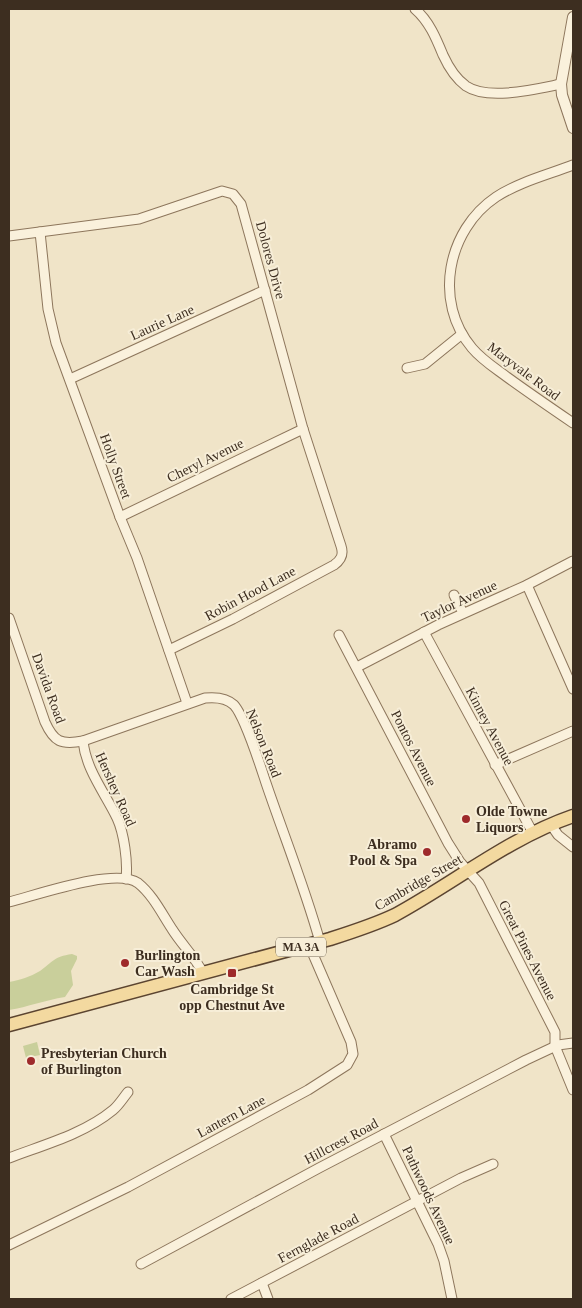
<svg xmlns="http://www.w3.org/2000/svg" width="582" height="1308" font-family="'Times New Roman',serif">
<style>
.green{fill:#c9cf9b}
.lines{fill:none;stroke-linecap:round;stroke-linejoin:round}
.minor-casing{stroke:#8d765c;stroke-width:11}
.tertiary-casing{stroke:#8d765c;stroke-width:12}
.primary-casing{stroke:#5b4430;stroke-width:15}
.minor{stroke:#faf1dc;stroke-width:9}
.tertiary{stroke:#faf1dc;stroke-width:10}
.primary{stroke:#f3d9a0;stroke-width:12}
.poi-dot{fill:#9e2a2b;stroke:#f7eed8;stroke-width:2}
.labels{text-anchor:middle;stroke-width:4;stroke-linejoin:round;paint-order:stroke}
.shield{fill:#f7eed8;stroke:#756857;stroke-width:1}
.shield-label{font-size:12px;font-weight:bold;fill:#3d2e20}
.street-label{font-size:14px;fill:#3d2e20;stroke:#f7eed8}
.poi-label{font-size:14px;font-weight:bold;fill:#3d2e20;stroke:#f7eed8;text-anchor:start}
</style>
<rect width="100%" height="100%" fill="#f0e4c8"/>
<g class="green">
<path d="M72 954 77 956V959L71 971 73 985 65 997C45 1000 28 1007 9 1010V982C20 980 30 977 40 971 54 961 53 957 72 954Z"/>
<polygon points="37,1042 40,1055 26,1058 23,1046"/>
</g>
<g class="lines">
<g class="minor-casing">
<g id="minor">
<path d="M415 9C429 21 436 38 443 55 448 66 455 78 466 86 488 101 536 89 561 84"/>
<path d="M573 165C547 175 519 182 496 197 447 230 433 302 472 348 482 360 495 368 507 377 529 393 551 408 573 423"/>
<polyline points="40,232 48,309 56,343 120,517 137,558 187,703"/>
<path d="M9 236 139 219 222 191 233 194 241 204 303 429 341 546C344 555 341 560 334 565L233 619 169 650"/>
<polyline points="407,368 425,364 462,334"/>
<polyline points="70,379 265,290"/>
<polyline points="120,517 303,429"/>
<polyline points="527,585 573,689"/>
<polyline points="454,595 463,613"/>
<path d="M9 618 45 722C54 742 61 745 83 741L205 698C215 697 226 697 234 705 245 717 260 765 266 783 284 836 305 888 320 942"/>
<polyline points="424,632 533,833"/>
<polyline points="339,635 448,843 460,862 479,883 555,1032 555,1046 573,1090"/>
<polyline points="357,667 438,625 527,585 573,561"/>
<path d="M83 741C86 770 105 793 117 818 124 833 128 862 126 879"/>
<polyline points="495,765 573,731"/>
<polyline points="551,825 558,835 573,847"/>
<path d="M9 902C37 895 116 867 138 883 153 895 162 914 172 929 182 945 195 957 203 973"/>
<polyline points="384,1134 438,1244 444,1261 452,1299"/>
<path d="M9 1158C43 1145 84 1134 113 1110 119 1105 123 1098 128 1092"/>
<polyline points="9,1245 128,1187 308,1090 347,1065 353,1054 351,1042 309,945"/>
<polyline points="141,1264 319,1168 526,1060 558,1045 573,1043"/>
<polyline points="262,1283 268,1299"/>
<polyline points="231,1299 461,1178 493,1164"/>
</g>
</g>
<g class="tertiary-casing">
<polyline id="tertiary" points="573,17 561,84 562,95 573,128"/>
</g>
<g class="primary-casing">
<path id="primary" d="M9 1025 330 939C352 932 374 925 395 915 454 883 509 838 573 816"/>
</g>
<use href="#minor" class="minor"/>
<use href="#tertiary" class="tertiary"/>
<use href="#primary" class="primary"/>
</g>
<g class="poi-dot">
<circle cx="466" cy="819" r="5"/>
<circle cx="427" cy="852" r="5"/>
<circle cx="125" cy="963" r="5"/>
<rect x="227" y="968" width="10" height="10" rx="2.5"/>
<circle cx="31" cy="1061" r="5"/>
</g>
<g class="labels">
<rect class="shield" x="276" y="937.5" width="50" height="19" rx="4"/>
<g class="shield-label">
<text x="301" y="951">MA 3A</text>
</g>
<g class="street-label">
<text transform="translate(271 260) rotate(75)" y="5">Dolores Drive</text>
<text transform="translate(162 322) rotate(-24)" y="5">Laurie Lane</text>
<text transform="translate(524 371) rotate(37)" y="5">Maryvale Road</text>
<text transform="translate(205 460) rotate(-26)" y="5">Cheryl Avenue</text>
<text transform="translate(116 466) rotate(70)" y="5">Holly Street</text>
<text transform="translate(250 593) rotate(-28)" y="5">Robin Hood Lane</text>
<text transform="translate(459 601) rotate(-25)" y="5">Taylor Avenue</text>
<text transform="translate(49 688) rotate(70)" y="5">Davida Road</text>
<text transform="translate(490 726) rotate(62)" y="5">Kinney Avenue</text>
<text transform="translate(264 743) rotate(68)" y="5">Nelson Road</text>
<text transform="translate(414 748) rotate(63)" y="5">Pontos Avenue</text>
<text transform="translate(116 789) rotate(66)" y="5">Hershey Road</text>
<text transform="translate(418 882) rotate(-30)" y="5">Cambridge Street</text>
<text transform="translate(528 950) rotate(63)" y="5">Great Pines Avenue</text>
<text transform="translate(231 1116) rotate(-28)" y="5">Lantern Lane</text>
<text transform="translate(341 1141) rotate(-28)" y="5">Hillcrest Road</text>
<text transform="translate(429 1195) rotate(65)" y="5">Pathwoods Avenue</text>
<text transform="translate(318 1238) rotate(-28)" y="5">Fernglade Road</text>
</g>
<g class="poi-label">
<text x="476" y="816">Olde Towne<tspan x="476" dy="16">Liquors</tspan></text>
<text x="417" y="849" text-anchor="end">Abramo<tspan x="417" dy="16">Pool &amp; Spa</tspan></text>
<text x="135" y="960">Burlington<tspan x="135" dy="16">Car Wash</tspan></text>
<text x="232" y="994" text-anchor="middle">Cambridge St<tspan x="232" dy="16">opp Chestnut Ave</tspan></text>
<text x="41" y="1058">Presbyterian Church<tspan x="41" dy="16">of Burlington</tspan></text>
</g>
</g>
<rect width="582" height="1308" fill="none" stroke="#3d2e20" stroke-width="20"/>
</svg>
